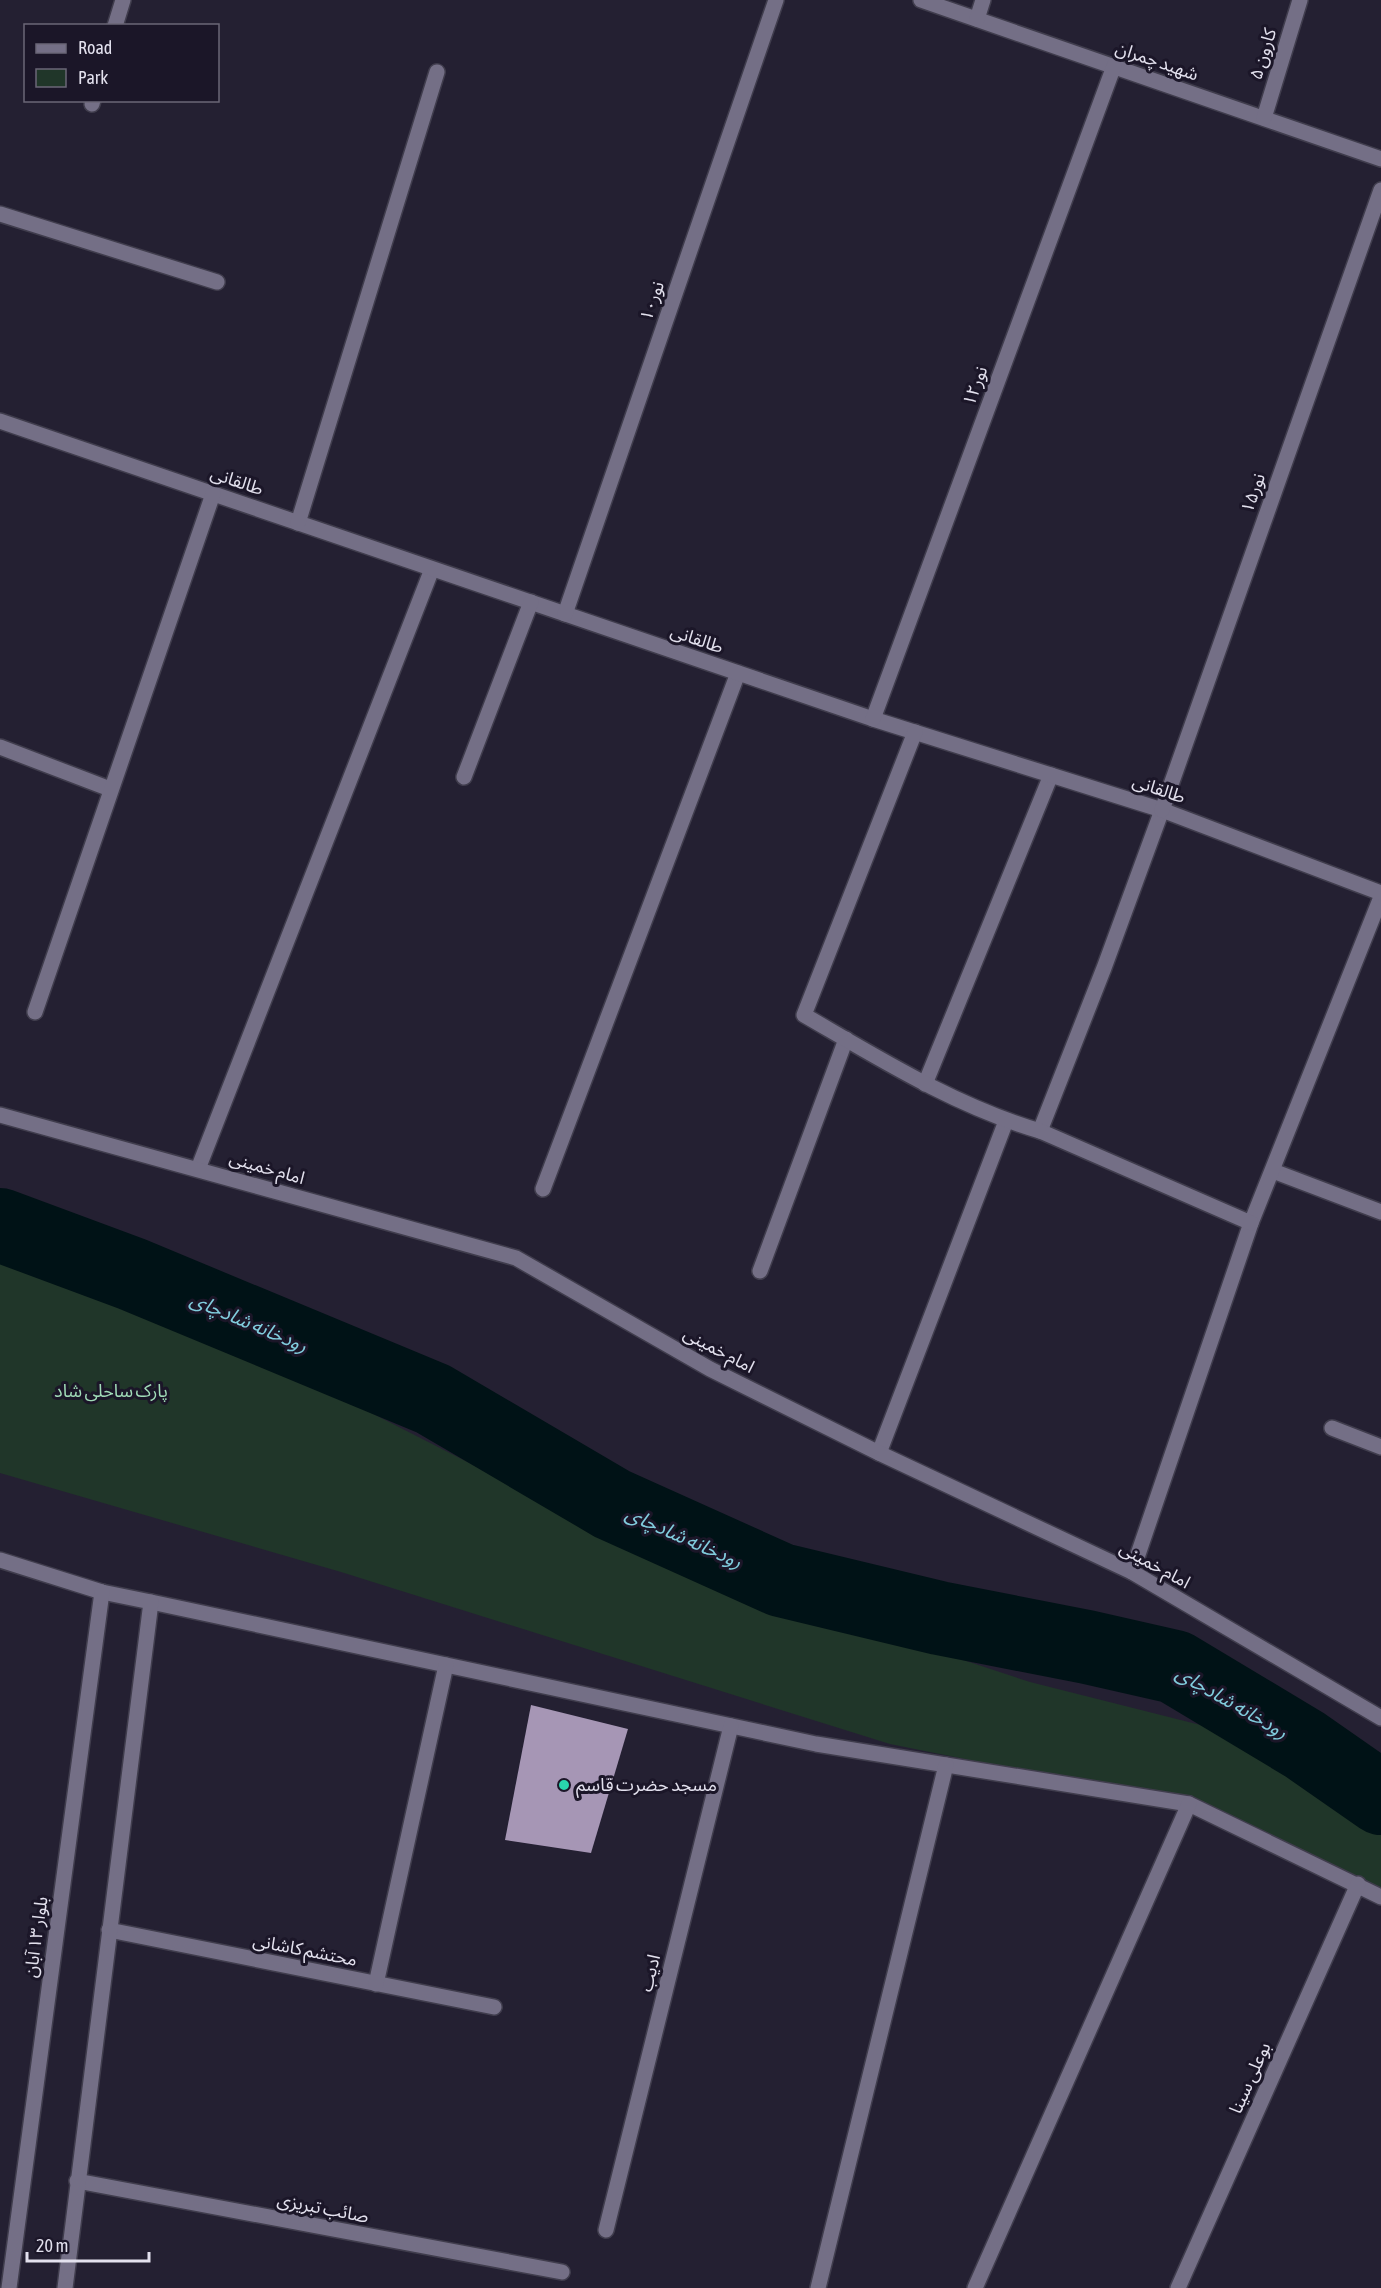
<svg xmlns="http://www.w3.org/2000/svg" width="1381" height="2288" font-family="'Asap Condensed','Noto Sans Arabic',sans-serif">
<style>
.green{fill:#203629}
.lines{fill:none;stroke-linecap:round;stroke-linejoin:round}
.river{stroke:#001216;stroke-width:74}
.building{fill:#a696b5}
.service-casing{stroke:#403d4d;stroke-width:18}
.minor-casing{stroke:#403d4d;stroke-width:18}
.tertiary-casing{stroke:#403d4d;stroke-width:18}
.service{stroke:#746f86;stroke-width:15}
.minor{stroke:#746f86;stroke-width:15}
.tertiary{stroke:#746f86;stroke-width:15}
.poi-dot{fill:#29d5ad;stroke:#1b1628;stroke-width:2}
.labels{text-anchor:middle;stroke-width:6;stroke-linejoin:round;paint-order:stroke}
.street-label{font-size:18px;fill:#e3e1ee;stroke:#1b1628}
.park-label{font-size:18px;fill:#a1dcb8;stroke:#1b1628}
.poi-label{font-size:18px;fill:#e3e1ee;stroke:#1b1628;text-anchor:start}
.water-label{font-size:20px;font-style:italic;fill:#81ccdd;stroke:#1b1628}
</style>
<rect width="100%" height="100%" fill="#242032"/>
<polygon class="green" points="0,1229 22,1232 132,1274 293,1373 542,1500 844,1621 1030,1682 1252,1738 1381,1812 1381,1894 1189,1804 890,1744 341,1572 0,1473"/>
<g class="lines">
<polyline class="river" points="0,1225 132,1274 433,1399 612,1504 781,1580 939,1618 1087,1647 1175,1667 1305,1745 1381,1798"/>
</g>
<polygon class="building" points="531,1705 628,1729 591,1853 505,1840"/>
<g class="lines">
<g class="service-casing">
<g id="service">
<polyline points="925,1084 1051,775"/>
<polyline points="1040,1131 1104,968 1162,810"/>
<polyline points="198,1169 432,569"/>
<polyline points="1273,1171 1381,1212"/>
<polyline points="543,1189 738,673"/>
<polyline points="760,1271 846,1039"/>
<polyline points="1332,1428 1381,1447"/>
<polyline points="879,1453 1006,1121"/>
<polyline points="1132,1572 1251,1223 1381,897"/>
</g>
</g>
<g class="minor-casing">
<g id="minor">
<polyline points="921,0 1381,159"/>
<polyline points="977,19 983,0"/>
<polyline points="115,26 123,0"/>
<polyline points="92,104 93,100"/>
<polyline points="1264,118 1300,0"/>
<polyline points="0,214 217,282"/>
<polyline points="0,421 873,719 1162,810 1381,893"/>
<polyline points="298,523 437,72"/>
<polyline points="565,614 776,0"/>
<polyline points="873,719 1114,66"/>
<path d="M915 732 804 1015C880 1059 955 1106 1040 1131L1251 1223"/>
<polyline points="0,747 110,789"/>
<polyline points="464,777 531,602"/>
<polyline points="1162,810 1381,190"/>
<polyline points="35,1012 213,494"/>
<polyline points="0,1115 516,1258 710,1369 879,1453 1132,1572 1381,1718"/>
<polyline points="151,1602 816,1744 1189,1804 1381,1897"/>
<polyline points="109,1930 494,2007"/>
<polyline points="376,1984 446,1665"/>
<polyline points="77,2181 562,2272"/>
<polyline points="606,2230 731,1726"/>
<polyline points="818,2288 946,1765"/>
<polyline points="975,2288 1189,1804"/>
<polyline points="1178,2288 1358,1884"/>
</g>
</g>
<g class="tertiary-casing">
<g id="tertiary">
<polyline points="0,1560 102,1592 151,1602 65,2288"/>
<polyline points="9,2288 102,1592"/>
</g>
</g>
<use href="#service" class="service"/>
<use href="#minor" class="minor"/>
<use href="#tertiary" class="tertiary"/>
</g>
<circle class="poi-dot" cx="564" cy="1785" r="6"/>
<g class="labels">
<g class="street-label">
<text transform="translate(1263 54) rotate(-73)" y="6">کارون ۵</text>
<text transform="translate(1157 61) rotate(19)" y="6">شهید چمران</text>
<text transform="translate(652 301) rotate(-71)" y="6">نور۱۰</text>
<text transform="translate(975 386) rotate(-70)" y="6">نور۱۲</text>
<text transform="translate(237 481) rotate(19)" y="6">طالقانی</text>
<text transform="translate(1253 493) rotate(-71)" y="6">نور۱۵</text>
<text transform="translate(697 639) rotate(19)" y="6">طالقانی</text>
<text transform="translate(1159 789) rotate(19)" y="6">طالقانی</text>
<text transform="translate(267 1168) rotate(16)" y="6">امام خمینی</text>
<text transform="translate(719 1350) rotate(28)" y="6">امام خمینی</text>
<text transform="translate(1155 1565) rotate(29)" y="6">امام خمینی</text>
<text transform="translate(36 1937) rotate(-82)" y="6">بلوار ۱۳ آبان</text>
<text transform="translate(305 1950) rotate(11)" y="6">محتشم کاشانی</text>
<text transform="translate(650 1973) rotate(-76)" y="6">ادیب</text>
<text transform="translate(1250 2078) rotate(-66)" y="6">بوعلی سینا</text>
<text transform="translate(323 2208) rotate(11)" y="6">صائب تبریزی</text>
</g>
<g class="park-label">
<text x="111" y="1397">پارک ساحلی شاد</text>
</g>
<g class="poi-label">
<text x="576" y="1791">مسجد حضرت قاسم</text>
</g>
<g class="water-label">
<text transform="translate(249 1322) rotate(23)" y="7">رودخانه شادچای</text>
<text transform="translate(684 1537) rotate(24)" y="7">رودخانه شادچای</text>
<text transform="translate(1232 1702) rotate(30)" y="7">رودخانه شادچای</text>
</g>
</g>
<rect x="24" y="24" width="195" height="78" fill="#1b1628" stroke="#6b6777" stroke-width="1.5"/>
<rect x="36" y="44" width="30" height="9" fill="#746f86" stroke="#6b6777" stroke-width="1.5"/>
<text x="78" y="54" font-size="18" fill="#e3e1ee">Road</text>
<rect x="36" y="69" width="30" height="18" fill="#203629" stroke="#6b6777" stroke-width="1.5"/>
<text x="78" y="84" font-size="18" fill="#e3e1ee">Park</text>
<path d="M27 2252v9h122v-9" fill="none" stroke="#e3e1ee" stroke-width="3"/>
<text x="36" y="2252" font-size="18" fill="#e3e1ee" stroke="#1b1628" stroke-width="4.5" paint-order="stroke">20 m</text>
</svg>
